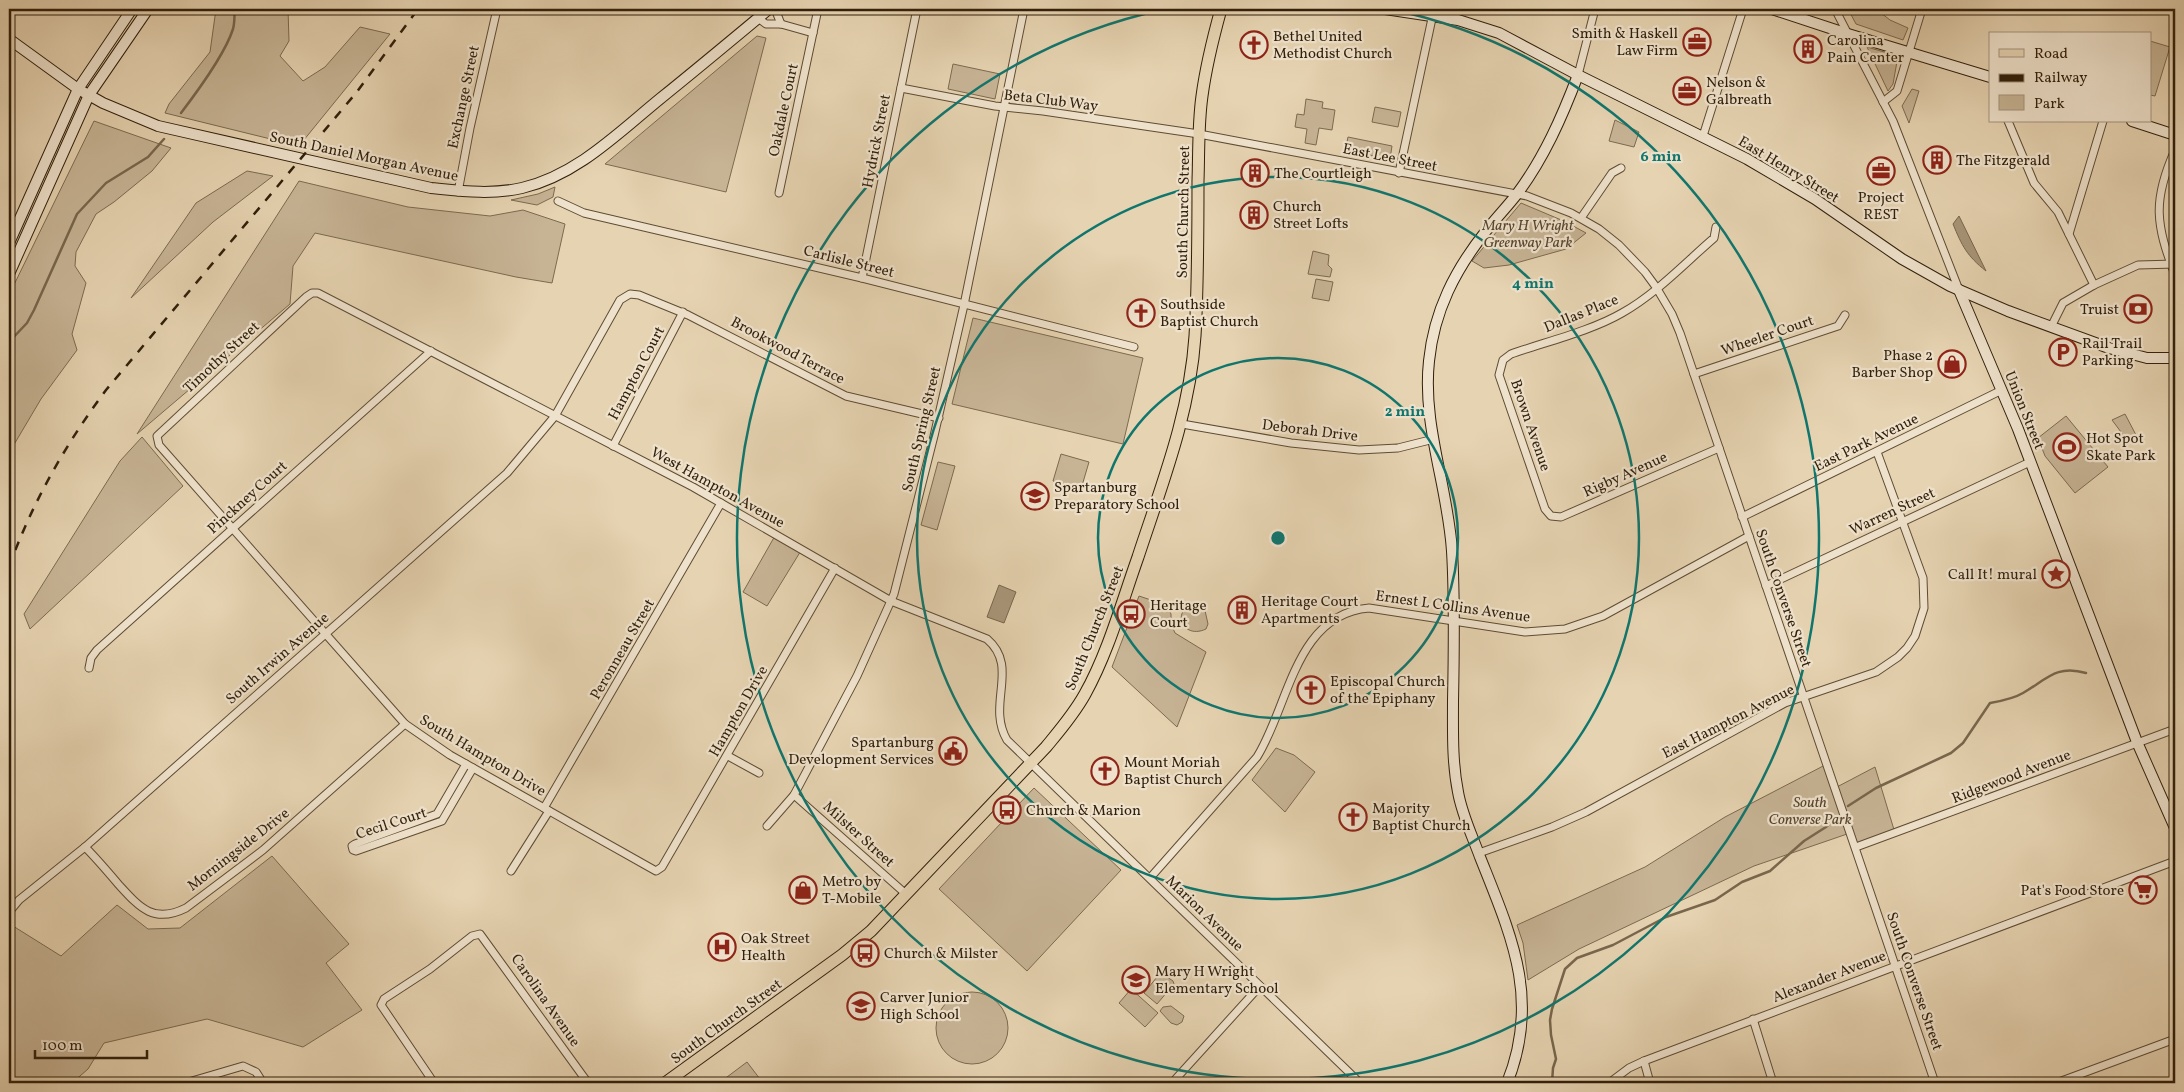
<svg xmlns="http://www.w3.org/2000/svg" width="2184" height="1092" font-family="Vollkorn,serif">
<style>
.green{fill:#c7b495;stroke:#7c6a50}
.water{fill:#a89679;stroke:#78664d}
.lines{fill:none;stroke-linecap:round;stroke-linejoin:round}
.stream{stroke:#78664d;stroke-width:2.5}
.street-casing{stroke:#5e4c34;stroke-width:9}
.secondary-casing{stroke:#301f0b;stroke-width:12}
.primary-casing{stroke:#301f0b;stroke-width:13}
.street{stroke:#efe2cc;stroke-width:7}
.secondary{stroke:#efe2cc;stroke-width:10}
.primary{stroke:#e6d3b1;stroke-width:11}
.rail{stroke:#301f0b;stroke-width:2.5;stroke-dasharray:9 9;stroke-linecap:butt}
.ring{fill:none;stroke:#0f766e;stroke-width:2.5}
.labels{text-anchor:middle;stroke-width:4.5;stroke-linejoin:round;paint-order:stroke}
.poi-label{font-size:15px;fill:#301f0b;stroke:#efe2cc;text-anchor:start}
.street-label{font-size:15px;fill:#301f0b;stroke:#efe2cc}
.park-label{font-size:15px;font-style:italic;fill:#56442e;stroke:#efe2cc}
.centre{fill:#0f766e;stroke:#efe2cc;stroke-width:2.5}
.ring-label{font-size:15px;text-anchor:middle;font-weight:bold;fill:#0f766e;stroke:#efe2cc;stroke-width:4.5;stroke-linejoin:round;paint-order:stroke}
</style>
<rect width="100%" height="100%" fill="#e6d3b1"/>
<filter id="stains"><feTurbulence type="fractalNoise" baseFrequency=".004" numOctaves="4"/><feColorMatrix values="0 0 0 0 .2 0 0 0 0 .09 0 0 0 0 .02 0 0 0 .5 -.17"/></filter>
<radialGradient id="worn" r=".72"><stop offset=".6" stop-color="#630" stop-opacity="0"/><stop offset="1" stop-color="#630" stop-opacity=".3"/></radialGradient>
<g class="green">
<polygon points="216,9 288,9 289,41 280,56 303,81 325,67 360,27 390,34 299,146 165,113 169,104 210,52"/>
<polygon points="1848,9 1876,9 1890,20 1908,28 1903,40 1856,24"/>
<polygon points="757,36 766,38 726,192 605,164"/>
<polygon points="2150,41 2170,47 2155,96 2150,95"/>
<polygon points="1867,47 1898,56 1893,84 1888,91"/>
<polygon points="953,64 1000,74 995,99 948,89"/>
<polygon points="1912,89 1919,91 1909,123 1902,106"/>
<polygon points="1306,99 1323,102 1322,108 1335,110 1332,130 1319,128 1316,145 1305,143 1307,129 1295,127 1297,114 1304,115"/>
<polygon points="1375,107 1401,112 1398,127 1372,122"/>
<polygon points="1615,120 1639,132 1634,147 1609,141"/>
<polygon points="94,121 171,148 152,171 114,202 96,214 76,252 75,266 86,283 72,334 77,350 41,399 9,453 9,295"/>
<polygon points="1348,137 1392,146 1390,159 1345,151"/>
<polygon points="247,171 273,176 213,222 131,298 196,203"/>
<polygon points="299,181 408,207 490,216 523,210 565,224 552,283 516,277 315,233 293,266 290,304 137,434"/>
<polygon points="555,187 553,197 537,205 511,200 538,194"/>
<polygon points="1521,203 1566,222 1586,233 1566,249 1509,265 1484,268 1472,261"/>
<polygon points="1313,251 1329,255 1328,265 1332,269 1330,277 1308,274"/>
<polygon points="1316,279 1333,282 1329,301 1312,298"/>
<polygon points="973,318 1143,358 1123,444 952,404"/>
<polygon points="2125,414 2136,435 2127,440 2112,420"/>
<polygon points="2066,416 2108,467 2075,493 2045,456 2038,438"/>
<polygon points="142,437 183,486 30,629 24,614 120,461"/>
<polygon points="1061,454 1089,462 1081,489 1053,481"/>
<polygon points="938,462 955,466 937,530 921,525"/>
<polygon points="776,534 802,549 767,606 743,592"/>
<polygon points="1139,596 1166,605 1171,614 1171,624 1175,633 1206,652 1177,727 1112,667"/>
<path d="M1194 604 1204 606 1208 624 1206 629C1183 640 1170 611 1194 604Z"/>
<polygon points="1276,748 1294,755 1315,772 1285,812 1252,780"/>
<polygon points="1827,764 1835,788 1875,767 1895,833 1856,847 1850,833 1754,866 1579,949 1528,980 1523,943 1517,925 1645,867 1725,817"/>
<polygon points="1034,788 1121,870 1027,971 939,889"/>
<polygon points="272,856 349,944 326,963 362,1010 303,1047 207,1019 104,1043 88,1069 72,1083 9,1083 9,932 13,926 61,956 117,905 148,929 180,928"/>
<polygon points="1164,975 1173,981 1174,984 1157,1004 1144,993 1157,977"/>
<polygon points="1131,989 1158,1013 1145,1027 1119,1003"/>
<circle cx="972" cy="1028" r="36"/>
<polygon points="1171,1006 1184,1016 1182,1022 1177,1025 1171,1023 1160,1011 1163,1007"/>
<polygon points="747,1062 763,1083 719,1083"/>
</g>
<g class="water">
<path d="M1959 216 1986 271C1967 256 1962 246 1953 224Z"/>
<polygon points="999,585 1016,592 1004,623 987,617"/>
</g>
<g class="lines">
<g class="stream">
<path d="M181 113C197 92 225 54 233 29 235 22 234 15 235 9"/>
<polyline points="9,342 27,323 34,310 77,214 106,183 148,157 164,139"/>
<path d="M1848 806 1876 788 1951 753 1963 743 1990 703C2001 701 2013 699 2023 693 2046 680 2056 664 2086 673"/>
<polyline points="1552,1083 1553,1068 1556,1059 1551,1035 1550,1020 1552,1009 1565,969 1577,958 1613,945 1666,917 1715,900 1742,882 1770,871 1804,841 1826,827 1835,819"/>
</g>
<g class="street-casing">
<g id="street">
<polyline points="775,9 781,24"/>
<polyline points="1835,9 1893,121 1959,290"/>
<polyline points="758,18 766,24 781,24 813,33"/>
<polyline points="1578,75 1595,9"/>
<polyline points="901,88 995,106 1043,111 1199,134 1527,196 1571,213 1599,229 1619,245 1645,272 1656,287 1672,314 1680,333 1935,1083"/>
<polyline points="1883,102 1897,91 1922,9"/>
<polyline points="2008,121 2034,183 2058,212 2094,285"/>
<polyline points="1703,136 1743,9"/>
<path d="M2175 150C2152 201 2156 225 2175 275"/>
<polyline points="1399,173 1434,9"/>
<polyline points="458,192 470,128 497,9"/>
<polyline points="779,193 818,9"/>
<polyline points="558,201 584,213 862,278 1134,347"/>
<polyline points="1581,218 1612,173 1621,168"/>
<path d="M1716 227 1714 238C1685 263 1656 294 1622 313 1591 331 1545 342 1511 354L1503 360 1499 375 1545 509 1551 516 1561 517 1719 448"/>
<polyline points="2069,234 2103,121"/>
<polyline points="862,278 917,9"/>
<polyline points="2051,327 2063,303 2094,285 2138,265 2175,264"/>
<polyline points="1694,374 1838,326 1845,315"/>
<polyline points="1182,424 1291,443 1359,450 1398,448 1434,439"/>
<polyline points="613,446 683,312"/>
<polyline points="1742,517 2002,390"/>
<path d="M835 568 662 867 656 871 450 755 405 724 159 445 157 436 306 297 312 293H318L693 487 891 601 987 639C1020 667 986 704 1007 740L1360 1083"/>
<polyline points="1766,586 2030,462"/>
<polyline points="89,668 91,658 97,650 431,351"/>
<polyline points="728,756 759,773"/>
<polyline points="466,764 437,814 355,844 352,846 353,850 356,851 442,821 473,768"/>
<polyline points="794,795 907,895"/>
<polyline points="544,808 721,503"/>
<polyline points="767,826 794,795 857,676 894,594 934,436 964,305 1024,9"/>
<path d="M85 847C97 859 108 872 119 885 140 908 154 924 186 908L263 850 405 724"/>
<polyline points="1856,847 2175,729"/>
<polyline points="1479,853 1552,827 1586,812 1785,703 1876,672 1898,657 1907,648 1915,636 1924,608 1923,578 1877,452"/>
<polyline points="511,871 549,811"/>
<path d="M1150 878 1257 757C1289 706 1295 614 1369 608L1525 632 1565 629 1603 616 1749 536"/>
<polyline points="9,912 19,900 85,847 507,473 555,416 620,300 630,294 639,295 688,315 846,396 939,418"/>
<polyline points="1753,1019 1773,1083"/>
<polyline points="1644,1061 1650,1083"/>
<polyline points="185,1083 243,1066 256,1072 263,1083"/>
<polyline points="434,1083 381,1005 384,999 430,969 472,936 480,934 588,1083"/>
<polyline points="1172,1083 1260,986"/>
<polyline points="1609,1083 1629,1068 1644,1061 2175,861"/>
<polyline points="2056,1083 2175,1039"/>
</g>
</g>
<g class="secondary-casing">
<g id="secondary">
<polyline points="1385,9 1458,20 1499,33 1578,75 1747,159 1815,199 1902,259 1950,286 2008,311 2109,348 2147,358 2175,358"/>
<polyline points="1772,9 1848,34 1990,77"/>
<path d="M9 39 78 89 103 103 158 126 431 188C461 191 491 195 522 188 577 175 618 133 661 98 697 69 733 39 769 9"/>
<polyline points="2132,121 2175,135"/>
<polyline points="9,243 78,89 132,9"/>
<polyline points="9,274 89,95 148,9"/>
<polyline points="1959,290 2018,429 2137,742 2175,828"/>
<path d="M1507 1083C1541 999 1511 935 1480 857 1472 835 1462 815 1458 792 1452 762 1453 731 1453 701 1454 651 1455 601 1452 551 1448 487 1422 425 1429 361 1434 311 1455 270 1486 231 1496 218 1507 207 1517 194 1544 158 1562 117 1578 75"/>
</g>
</g>
<g class="primary-casing">
<path id="primary" d="M665 1083 842 955 871 931 1046 747C1060 730 1074 714 1085 694 1108 653 1122 602 1138 557 1162 484 1190 413 1195 336 1198 285 1198 233 1198 181 1199 153 1198 124 1202 96 1206 66 1213 38 1221 9"/>
</g>
<use href="#street" class="street"/>
<use href="#secondary" class="secondary"/>
<use href="#primary" class="primary"/>
<path class="rail" d="M9 567C32 503 65 445 106 390L356 93 418 9"/>
</g>
<g class="ring">
<circle cx="1278" cy="538" r="180"/>
<circle cx="1278" cy="538" r="361"/>
<path d="M1390 9A541 541 0 1 1 1166 9"/>
</g>
<defs>
<g id="office-ring" transform="scale(1.4375)"><circle r="9.5" fill="#efe2cc" stroke="#8f2418" stroke-width="1.5"/><path d="M-6-3h4V-5.5h4V-3h4V5H-6ZM-1-4.5V-3h2v-1.5ZM-6 0V1H6V0Z" fill="#8f2418"/></g>
<g id="church-ring" transform="scale(1.4375)"><circle r="9.5" fill="#efe2cc" stroke="#8f2418" stroke-width="1.5"/><path d="M-1.2-6h2.4v3.5h3.3v2.4h-3.3V6h-2.4V-.1h-3.3v-2.4h3.3Z" fill="#8f2418"/></g>
<g id="building-ring" transform="scale(1.4375)"><circle r="9.5" fill="#efe2cc" stroke="#8f2418" stroke-width="1.5"/><path d="M-4-6H4V6H1V3H-1V6H-4ZM-2.5-4.3h1.7v1.8h-1.7ZM.8-4.3h1.7v1.8H.8ZM-2.5-1h1.7V.8h-1.7ZM.8-1h1.7V.8H.8Z" fill="#8f2418"/></g>
<g id="bank-ring" transform="scale(1.4375)"><circle r="9.5" fill="#efe2cc" stroke="#8f2418" stroke-width="1.5"/><path d="M-6-4H6V4H-6ZM0-2.3a2.3 2.3 0 1 0 0 4.6a2.3 2.3 0 1 0 0-4.6Z" fill="#8f2418"/></g>
<g id="parking-ring" transform="scale(1.4375)"><circle r="9.5" fill="#efe2cc" stroke="#8f2418" stroke-width="1.5"/><path d="M-3.5-5.5H1a3.5 3.5 0 0 1 0 7H-1V5.5H-3.5ZM-1-3.4V-.6H.8a1.4 1.4 0 0 0 0-2.8Z" fill="#8f2418"/></g>
<g id="shop-ring" transform="scale(1.4375)"><circle r="9.5" fill="#efe2cc" stroke="#8f2418" stroke-width="1.5"/><path d="M-5-2.5h2.3a2.7 3.5 0 0 1 5.4 0H5L5.5 6h-11ZM-1.5-2.5h3a1.5 2.3 0 0 0-3 0Z" fill="#8f2418"/></g>
<g id="stadium-ring" transform="scale(1.4375)"><circle r="9.5" fill="#efe2cc" stroke="#8f2418" stroke-width="1.5"/><path d="M0-5a6.5 5 0 1 0 0 10a6.5 5 0 1 0 0-10ZM-3.5-1.8h7v3.6h-7Z" fill="#8f2418"/></g>
<g id="school-ring" transform="scale(1.4375)"><circle r="9.5" fill="#efe2cc" stroke="#8f2418" stroke-width="1.5"/><path d="M0-5L7-2L0 1L-7-2ZM-4 1L0 2.5L4 1V4Q0 6-4 4Z" fill="#8f2418"/></g>
<g id="sight-ring" transform="scale(1.4375)"><circle r="9.5" fill="#efe2cc" stroke="#8f2418" stroke-width="1.5"/><path d="M0-6L1.8-2.2L6-1.7L2.9 1.2L3.7 5.4L0 3.3L-3.7 5.4L-2.9 1.2L-6-1.7L-1.8-2.2Z" fill="#8f2418"/></g>
<g id="bus-ring" transform="scale(1.4375)"><circle r="9.5" fill="#efe2cc" stroke="#8f2418" stroke-width="1.5"/><path d="M-5-6H5V4H4V6H2V4H-2V6H-4V4H-5ZM-3.5-4V0h7V-4ZM-3.5 1.2v1.5H-2V1.2ZM2 1.2v1.5H3.5V1.2Z" fill="#8f2418"/></g>
<g id="civic-ring" transform="scale(1.4375)"><circle r="9.5" fill="#efe2cc" stroke="#8f2418" stroke-width="1.5"/><path d="M-.6-6.5H3V-4.5H.6V-3L4-1V1h2V6H-6V1h2V-1L-.6-3ZM-1.2 2.5V6h2.4V2.5Z" fill="#8f2418"/></g>
<g id="supermarket-ring" transform="scale(1.4375)"><circle r="9.5" fill="#efe2cc" stroke="#8f2418" stroke-width="1.5"/><path d="M-6-5.5h2.5l.6 2H6L4.5 2H-2.5L-4.4-4H-6ZM-1.5 3.2a1.3 1.3 0 1 0 .1 0ZM3 3.2a1.3 1.3 0 1 0 .1 0Z" fill="#8f2418"/></g>
<g id="hospital-ring" transform="scale(1.4375)"><circle r="9.5" fill="#efe2cc" stroke="#8f2418" stroke-width="1.5"/><path d="M-5-5h3v3.5h4V-5h3V5h-3V1.5h-4V5h-3Z" fill="#8f2418"/></g>
</defs>
<g fill-rule="evenodd">
<use href="#office-ring" x="1697" y="42"/>
<use href="#church-ring" x="1254" y="45"/>
<use href="#building-ring" x="1808" y="49"/>
<use href="#office-ring" x="1687" y="91"/>
<use href="#building-ring" x="1937" y="160"/>
<use href="#office-ring" x="1881" y="171"/>
<use href="#building-ring" x="1255" y="173"/>
<use href="#building-ring" x="1254" y="215"/>
<use href="#bank-ring" x="2138" y="309"/>
<use href="#church-ring" x="1141" y="313"/>
<use href="#parking-ring" x="2063" y="352"/>
<use href="#shop-ring" x="1952" y="364"/>
<use href="#stadium-ring" x="2067" y="447"/>
<use href="#school-ring" x="1035" y="496"/>
<use href="#sight-ring" x="2056" y="574"/>
<use href="#building-ring" x="1242" y="610"/>
<use href="#bus-ring" x="1131" y="614"/>
<use href="#church-ring" x="1311" y="690"/>
<use href="#civic-ring" x="953" y="751"/>
<use href="#church-ring" x="1105" y="771"/>
<use href="#bus-ring" x="1007" y="810"/>
<use href="#church-ring" x="1353" y="817"/>
<use href="#shop-ring" x="803" y="890"/>
<use href="#supermarket-ring" x="2143" y="890"/>
<use href="#hospital-ring" x="722" y="947"/>
<use href="#bus-ring" x="865" y="953"/>
<use href="#school-ring" x="1136" y="980"/>
<use href="#school-ring" x="861" y="1006"/>
</g>
<g class="labels">
<g class="poi-label">
<text x="1678" y="38" text-anchor="end">Smith &amp; Haskell<tspan x="1678" dy="17">Law Firm</tspan></text>
<text x="1273" y="41">Bethel United<tspan x="1273" dy="17">Methodist Church</tspan></text>
<text x="1827" y="45">Carolina<tspan x="1827" dy="17">Pain Center</tspan></text>
<text x="1706" y="87">Nelson &amp;<tspan x="1706" dy="17">Galbreath</tspan></text>
<text x="1956" y="165">The Fitzgerald</text>
<text x="1274" y="178">The Courtleigh</text>
<text x="1881" y="202" text-anchor="middle">Project<tspan x="1881" dy="17">REST</tspan></text>
<text x="1273" y="211">Church<tspan x="1273" dy="17">Street Lofts</tspan></text>
<text x="1160" y="309">Southside<tspan x="1160" dy="17">Baptist Church</tspan></text>
<text x="2119" y="314" text-anchor="end">Truist</text>
<text x="2082" y="348">Rail Trail<tspan x="2082" dy="17">Parking</tspan></text>
<text x="1933" y="360" text-anchor="end">Phase 2<tspan x="1933" dy="17">Barber Shop</tspan></text>
<text x="2086" y="443">Hot Spot<tspan x="2086" dy="17">Skate Park</tspan></text>
<text x="1054" y="492">Spartanburg<tspan x="1054" dy="17">Preparatory School</tspan></text>
<text x="2037" y="579" text-anchor="end">Call It! mural</text>
<text x="1261" y="606">Heritage Court<tspan x="1261" dy="17">Apartments</tspan></text>
<text x="1150" y="610">Heritage<tspan x="1150" dy="17">Court</tspan></text>
<text x="1330" y="686">Episcopal Church<tspan x="1330" dy="17">of the Epiphany</tspan></text>
<text x="934" y="747" text-anchor="end">Spartanburg<tspan x="934" dy="17">Development Services</tspan></text>
<text x="1124" y="767">Mount Moriah<tspan x="1124" dy="17">Baptist Church</tspan></text>
<text x="1372" y="813">Majority<tspan x="1372" dy="17">Baptist Church</tspan></text>
<text x="1026" y="815">Church &amp; Marion</text>
<text x="822" y="886">Metro by<tspan x="822" dy="17">T-Mobile</tspan></text>
<text x="2124" y="895" text-anchor="end">Pat's Food Store</text>
<text x="741" y="943">Oak Street<tspan x="741" dy="17">Health</tspan></text>
<text x="884" y="958">Church &amp; Milster</text>
<text x="1155" y="976">Mary H Wright<tspan x="1155" dy="17">Elementary School</tspan></text>
<text x="880" y="1002">Carver Junior<tspan x="880" dy="17">High School</tspan></text>
</g>
<g class="street-label">
<text transform="translate(463 97) rotate(-78)" y="5">Exchange Street</text>
<text transform="translate(1051 100) rotate(7)" y="5">Beta Club Way</text>
<text transform="translate(783 110) rotate(-78)" y="5">Oakdale Court</text>
<text transform="translate(876 141) rotate(-79)" y="5">Hydrick Street</text>
<text transform="translate(364 156) rotate(12)" y="5">South Daniel Morgan Avenue</text>
<text transform="translate(1390 157) rotate(11)" y="5">East Lee Street</text>
<text transform="translate(1789 169) rotate(31)" y="5">East Henry Street</text>
<text transform="translate(1183 212) rotate(-89)" y="5">South Church Street</text>
<text transform="translate(849 261) rotate(14)" y="5">Carlisle Street</text>
<text transform="translate(1581 313) rotate(-22)" y="5">Dallas Place</text>
<text transform="translate(1767 335) rotate(-19)" y="5">Wheeler Court</text>
<text transform="translate(788 350) rotate(28)" y="5">Brookwood Terrace</text>
<text transform="translate(221 357) rotate(-43)" y="5">Timothy Street</text>
<text transform="translate(636 373) rotate(-62)" y="5">Hampton Court</text>
<text transform="translate(2025 410) rotate(68)" y="5">Union Street</text>
<text transform="translate(1531 425) rotate(71)" y="5">Brown Avenue</text>
<text transform="translate(921 429) rotate(-77)" y="5">South Spring Street</text>
<text transform="translate(1310 430) rotate(7)" y="5">Deborah Drive</text>
<text transform="translate(1866 442) rotate(-26)" y="5">East Park Avenue</text>
<text transform="translate(1625 474) rotate(-24)" y="5">Rigby Avenue</text>
<text transform="translate(718 487) rotate(29)" y="5">West Hampton Avenue</text>
<text transform="translate(247 497) rotate(-42)" y="5">Pinckney Court</text>
<text transform="translate(1892 511) rotate(-25)" y="5">Warren Street</text>
<text transform="translate(1784 598) rotate(71)" y="5">South Converse Street</text>
<text transform="translate(1453 606) rotate(8)" y="5">Ernest L Collins Avenue</text>
<text transform="translate(1094 628) rotate(-68)" y="5">South Church Street</text>
<text transform="translate(622 649) rotate(-60)" y="5">Peronneau Street</text>
<text transform="translate(277 658) rotate(-41)" y="5">South Irwin Avenue</text>
<text transform="translate(738 711) rotate(-60)" y="5">Hampton Drive</text>
<text transform="translate(1728 721) rotate(-27)" y="5">East Hampton Avenue</text>
<text transform="translate(483 755) rotate(31)" y="5">South Hampton Drive</text>
<text transform="translate(2011 776) rotate(-21)" y="5">Ridgewood Avenue</text>
<text transform="translate(391 823) rotate(-18)" y="5">Cecil Court</text>
<text transform="translate(859 834) rotate(42)" y="5">Milster Street</text>
<text transform="translate(238 849) rotate(-38)" y="5">Morningside Drive</text>
<text transform="translate(1205 913) rotate(44)" y="5">Marion Avenue</text>
<text transform="translate(1829 976) rotate(-21)" y="5">Alexander Avenue</text>
<text transform="translate(1915 981) rotate(71)" y="5">South Converse Street</text>
<text transform="translate(546 1000) rotate(55)" y="5">Carolina Avenue</text>
<text transform="translate(726 1021) rotate(-36)" y="5">South Church Street</text>
</g>
<g class="park-label">
<text x="1528" y="230">Mary H Wright<tspan x="1528" dy="17">Greenway Park</tspan></text>
<text x="1810" y="807">South<tspan x="1810" dy="17">Converse Park</tspan></text>
</g>
</g>
<circle cx="1278" cy="538" r="8" class="centre"/>
<g class="ring-label">
<text x="1661" y="161">6 min</text>
<text x="1533" y="288">4 min</text>
<text x="1405" y="416">2 min</text>
</g>
<rect width="2184" height="1092" fill="none" stroke="#e6d3b1" stroke-width="30"/>
<rect x="10" y="10" width="2164" height="1072" fill="none" stroke="#301f0b" stroke-width="2.5"/>
<rect x="15" y="15" width="2154" height="1062" fill="none" stroke="#301f0b"/>
<rect x="1989" y="32" width="162" height="90" fill="#efe2cc" stroke="#a3947f"/>
<rect x="1999" y="49" width="25" height="8" fill="#e6d3b1" stroke="#a3947f"/>
<text x="2034" y="58" font-size="15" fill="#301f0b">Road</text>
<rect x="1999" y="74" width="25" height="8" fill="#301f0b" stroke="#a3947f"/>
<text x="2034" y="82" font-size="15" fill="#301f0b">Railway</text>
<rect x="1999" y="95" width="25" height="15" fill="#c7b495" stroke="#a3947f"/>
<text x="2034" y="108" font-size="15" fill="#301f0b">Park</text>
<path d="M35 1050v8h112v-8" fill="none" stroke="#301f0b" stroke-width="2.5"/>
<text x="42" y="1050" font-size="15" fill="#301f0b" stroke="#efe2cc" stroke-width="4" paint-order="stroke">100 m</text>
<rect width="100%" height="100%" filter="url(#stains)"/>
<rect width="100%" height="100%" fill="url(#worn)"/>
</svg>
